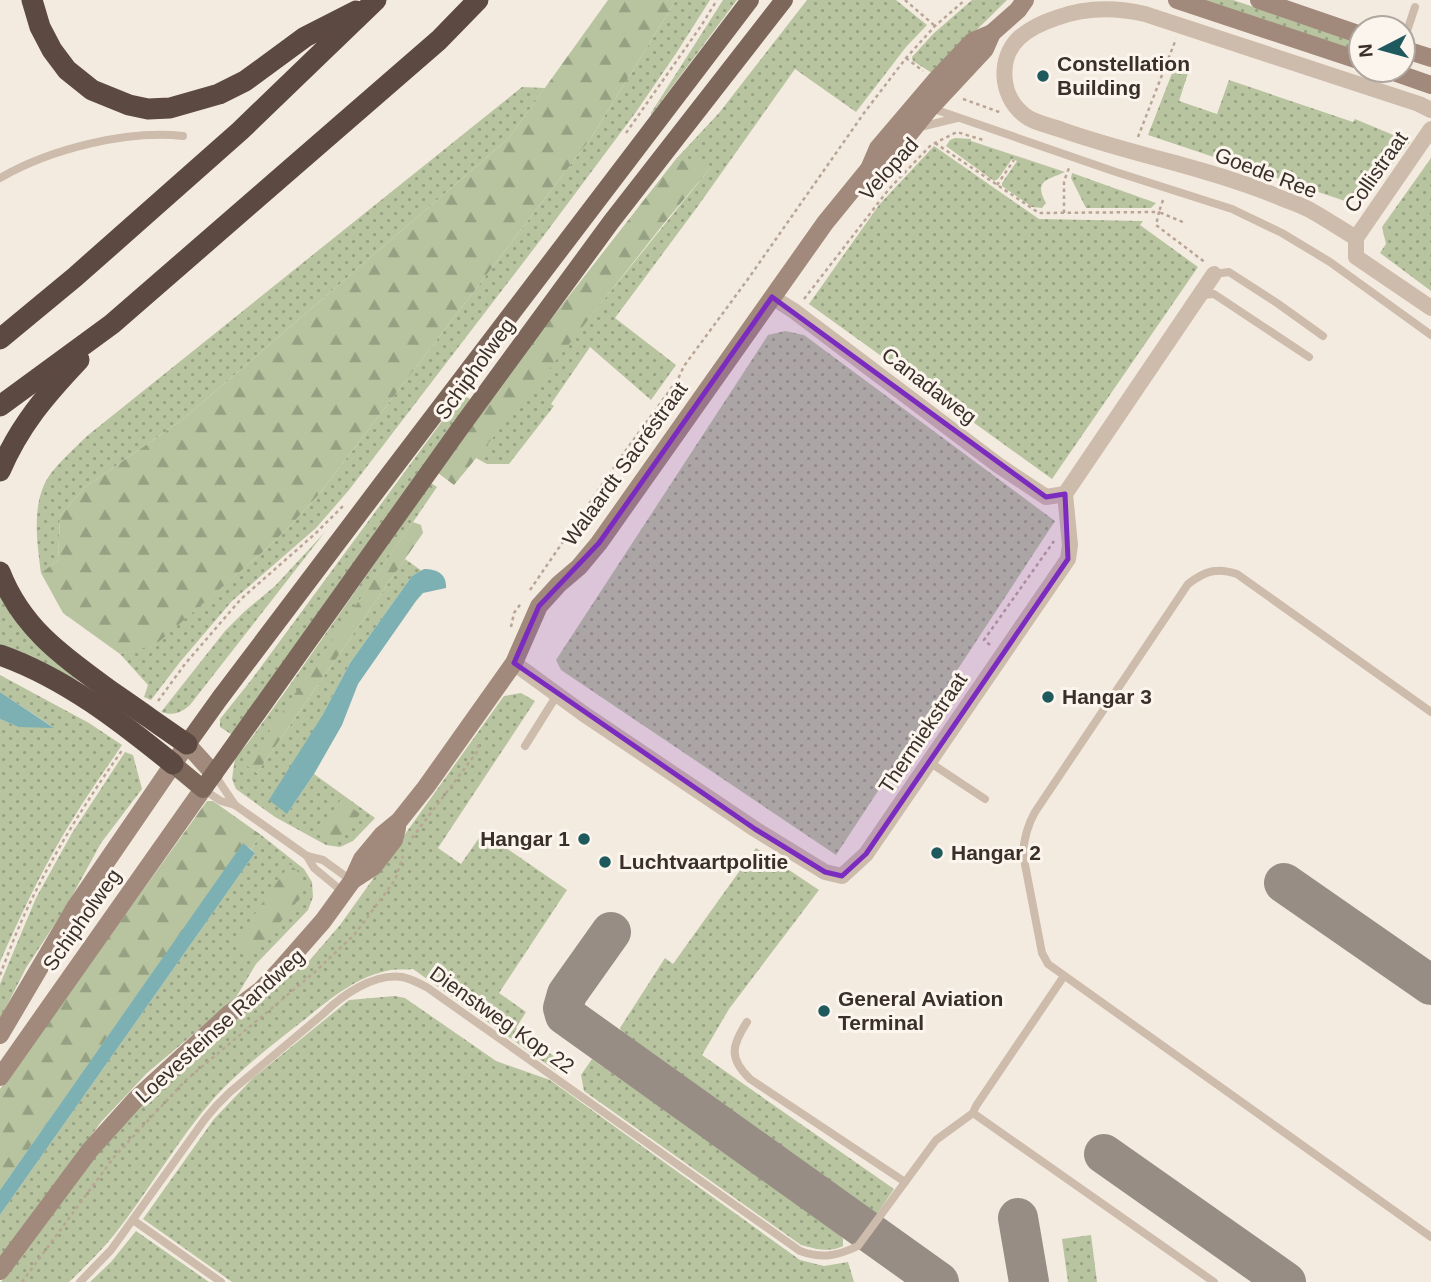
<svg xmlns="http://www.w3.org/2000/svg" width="1431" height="1282" font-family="Helvetica,sans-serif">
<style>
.grass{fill:url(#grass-dots)}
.forest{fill:url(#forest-firs)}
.water{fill:#7db0b2}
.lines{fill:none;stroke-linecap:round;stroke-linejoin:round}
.taxiway{stroke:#988d85;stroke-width:40}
.path{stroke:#b9a595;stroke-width:2.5;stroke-dasharray:3.5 3.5;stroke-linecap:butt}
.lane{stroke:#cdbbab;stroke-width:8}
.street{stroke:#cdbbab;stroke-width:16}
.secondary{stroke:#a18a7c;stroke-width:18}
.primary{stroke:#7d675b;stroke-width:18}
.highway{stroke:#5c4941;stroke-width:21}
.marked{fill:#7b2cbf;fill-opacity:0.2;stroke:#7b2cbf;stroke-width:5;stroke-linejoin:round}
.poi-dot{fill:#1e595e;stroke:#fbf5ed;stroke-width:2.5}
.labels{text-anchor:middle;stroke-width:6;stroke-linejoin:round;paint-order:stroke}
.poi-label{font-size:21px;font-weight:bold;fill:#3b2f2a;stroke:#fbf5ed;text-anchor:start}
.street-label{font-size:21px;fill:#3b2f2a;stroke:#fbf5ed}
</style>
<defs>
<pattern id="grass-dots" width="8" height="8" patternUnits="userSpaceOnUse" patternTransform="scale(1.75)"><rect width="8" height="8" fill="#b7c49f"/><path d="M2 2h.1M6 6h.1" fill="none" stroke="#96a082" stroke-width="1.8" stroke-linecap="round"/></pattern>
<pattern id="forest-firs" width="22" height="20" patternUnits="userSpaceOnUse" patternTransform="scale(1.75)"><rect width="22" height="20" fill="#b7c49f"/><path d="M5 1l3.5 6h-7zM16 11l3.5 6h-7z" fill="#96a082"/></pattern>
</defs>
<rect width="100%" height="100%" fill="#f4ebe0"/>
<g class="grass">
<polygon points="676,0 710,0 677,52 636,112 542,238 349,490 316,528 232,601 180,662 151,700 144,697 148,685 120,654 155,644 265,550 289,527 320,493 591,138"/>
<polygon points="723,0 737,0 651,115 651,113"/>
<polygon points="807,0 896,0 927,25 906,47 856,112 795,69 698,206 615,318 676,365 651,400 590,347 551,404 554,406 509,464 487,464 476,458 711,167 676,159 719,113"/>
<polygon points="972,0 1007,0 934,72 932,73 913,61 912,57 933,34"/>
<polygon points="1205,0 1233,0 1361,43 1361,54 1206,2"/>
<polygon points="1176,63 1190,67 1179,101 1217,114 1229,80 1353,122 1355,119 1410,142 1370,193 1362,198 1345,201 1148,135"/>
<path d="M522 87 545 88 509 138 182 420 84 488 60 516 58 560 41 573C37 542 31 503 49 476 58 463 76 447 87 436Z"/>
<path d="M955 138 971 139V141L1065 172C1048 180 1033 180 1046 203L1042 208 1032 207 1002 186V183L1017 161 1012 159 998 179 994 181 946 146 950 140Z"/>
<polygon points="934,146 1039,219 1143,221 1140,225 1198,267 1052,479 809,304 879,205"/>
<polygon points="1431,158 1431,291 1380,253 1386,244 1382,227"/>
<polygon points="1072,173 1156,203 1151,208 1086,208 1071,178"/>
<polygon points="785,331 804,335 1055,521 836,855 561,670 556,660 768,335"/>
<polygon points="462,394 470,399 293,648 234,736 220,727 220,719 252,679"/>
<polygon points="431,483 437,487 247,765 257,773 405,559 422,571 412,576 350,663 322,716 287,814 314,774 375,818 353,841 340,847 326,845 275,817 236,789 232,779 235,758 247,744 287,689"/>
<path d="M325 532 190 705C181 713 173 716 161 712L225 631 245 611 275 586Z"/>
<polygon points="0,592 23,627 60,666 79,681 0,646"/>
<path d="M0 675 89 723 122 745C106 769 89 792 74 817 45 863 22 912 0 962V719L18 727H53L0 692Z"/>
<path d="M521 693 535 701 438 848 461 864 483 832 567 890 499 993 526 1012 516 1028 571 1069 555 1070 413 969C406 970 398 969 391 970 357 976 330 999 304 1020 273 1044 242 1068 215 1097 177 1140 149 1191 114 1235 100 1252 85 1267 69 1282H1L39 1227 116 1130 208 1041 309 961 340 925 501 700 504 696Z"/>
<polygon points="125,752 133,755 142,789 101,843 66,907 26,968 0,1019 0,984 36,898 72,833"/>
<polygon points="261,835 304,869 312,882 313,897 308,910 256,964 235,999 147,1073 101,1122 0,1261 0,1215 255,853 251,849"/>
<polygon points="756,848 819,890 729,1009 702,1055 894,1189 877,1214 622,1033 620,1028 665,958 673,964"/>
<polygon points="395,996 405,998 496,1061 550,1080 800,1260 824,1266 848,1262 854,1282 232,1282 143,1219 214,1119 253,1078 349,1000"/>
<path d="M592 1059 839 1233 843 1239V1246C829 1253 816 1249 801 1245L584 1091 581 1075Z"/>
<polygon points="136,1231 209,1282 90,1282 111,1262"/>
<polygon points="1091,1235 1097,1282 1068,1282 1062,1239"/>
</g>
<g class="forest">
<polygon points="608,0 676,0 591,138 320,493 289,527 265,550 155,645 120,654 63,613 41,573 58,560 60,516 84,488 182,420 509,138"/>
<polygon points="676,159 712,166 665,222 551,367 454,485 438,473 508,374"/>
<polygon points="413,522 421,525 423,533 257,773 246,765"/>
<polygon points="341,799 360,814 338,841 319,833"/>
<polygon points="207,801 213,801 261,835 251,849 243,844 0,1190 0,1089"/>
<polygon points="290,864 302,876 300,898 251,958 235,942"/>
</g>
<g class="water">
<path d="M424 569C437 569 447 574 446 588L423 593 416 601 358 684 342 725 314 774 287 814 269 800 322 716 350 663 412 576Z"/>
<polygon points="0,692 54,728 18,727 0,719"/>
<polygon points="243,843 255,853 0,1215 0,1190"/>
</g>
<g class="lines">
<g class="taxiway">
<polyline points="1284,883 1431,985"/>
<polyline points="611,932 567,994 563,1008 565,1015 939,1282"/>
<polyline points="1104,1154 1286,1282"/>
<polyline points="1018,1218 1029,1282"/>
</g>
<g class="path">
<polyline points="905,0 935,26"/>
<polyline points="1373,22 1389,28"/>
<polyline points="906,58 923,71"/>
<polyline points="963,99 1002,113"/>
<polyline points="626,133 701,26 717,0"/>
<polyline points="1138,137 1176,39"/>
<polyline points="935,143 1039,213 1159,212 1156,225 1206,263"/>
<polyline points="997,185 1014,160"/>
<polyline points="1163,200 1159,212 1185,223"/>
<polyline points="1064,213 1064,181 1069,168"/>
<polyline points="804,299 889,189 931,145 957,132 983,140"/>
<polyline points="530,590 621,457 678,379 684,366 748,279 864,113 906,58 935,26 965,0"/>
<polyline points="511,627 514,613 522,602"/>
<polyline points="990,645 984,640 1054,541"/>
<polyline points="158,701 185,664 241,599 316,533 345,504"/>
<polyline points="412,838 477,752 479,744 478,741"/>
<path d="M0 975C7 957 14 938 22 920 49 860 85 803 123 749"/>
<polyline points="22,1282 114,1157 185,1081 316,971 355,934 395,880 403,856"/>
</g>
<g class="lane">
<polyline points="1403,43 1415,7"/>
<polyline points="931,108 1116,172 1232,209 1282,233 1330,262 1431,335"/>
<polyline points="916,128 957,118"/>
<path d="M0 178C50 149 126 130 183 136"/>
<polyline points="1214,274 1229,272 1277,303 1323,336"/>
<polyline points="1202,295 1214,294 1309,357"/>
<path d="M1431 712 1237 574C1217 567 1205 571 1188 584L1035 812C1027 826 1024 838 1023 854L1042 953 1048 964 1431 1237"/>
<polyline points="525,746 557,695"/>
<polyline points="929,762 985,799"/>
<polyline points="214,774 235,805"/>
<polyline points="204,790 221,801 235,805 307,856 323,860 352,881"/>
<polyline points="307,856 314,868 343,892"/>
<path d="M747 1022C732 1045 728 1058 750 1079L905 1182"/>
<polyline points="973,1113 1214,1282"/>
<polyline points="133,1220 221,1282"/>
<path d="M80 1282 111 1250 205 1119 217 1105 230 1092 323 1014C342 995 374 973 402 977 412 979 419 983 428 988L800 1251C822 1259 837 1256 858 1246L936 1140 973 1113 976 1106 1064 976"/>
</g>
<g class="street">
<path d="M1356 238C1341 229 1326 219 1310 210 1301 205 1291 202 1281 198 1246 183 1211 173 1175 163 1137 153 1099 143 1062 130 1049 125 1033 123 1023 114 1000 95 998 58 1019 38 1029 29 1044 22 1056 18 1086 7 1115 7 1145 14L1364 86 1419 104 1431 110"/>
<polyline points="1356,238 1431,129"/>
<polyline points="1356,238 1356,257 1431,308"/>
<polyline points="772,297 794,311 998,465 1046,497 1065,494"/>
<polyline points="514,663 584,714 755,829 825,872 842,876 866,854 1068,559 1070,545 1065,494 1214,274"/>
</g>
<g class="secondary">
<polyline points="1177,0 1361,61"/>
<polyline points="1259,0 1361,35"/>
<polyline points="1403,49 1431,58"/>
<polyline points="1388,70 1431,85"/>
<polyline points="869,169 890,158 930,108 985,49 992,33"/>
<polyline points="353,880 373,867 394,840 397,828"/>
<polyline points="0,1035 76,906 187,744 214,774"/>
<polyline points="0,1077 203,789"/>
<polyline points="0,1271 90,1150 135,1100 229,1014 261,990 280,970 323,921 352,881 362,859 382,835 399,821 426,787 514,663 539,606 559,584 579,567 599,543 825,223 869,169 878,148 935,81 973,41 992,33 1018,10 1025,0"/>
</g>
<g class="primary">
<polyline points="187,744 220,698 381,485 750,0"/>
<polyline points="173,764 203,789 463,424 611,222 784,0"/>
</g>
<g class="highway">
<polyline points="32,0 40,27 52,50 67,70 92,90 129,105 148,109 170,108 219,94 245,81 305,37 356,11"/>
<polyline points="0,339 75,277 240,131 376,0"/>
<polyline points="0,406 112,324 439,40 478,0"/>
<path d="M0 471C20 425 45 396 79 360"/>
<path d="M0 572C22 629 64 657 112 692 137 709 162 727 187 744"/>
<path d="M0 655C65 678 120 721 173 764"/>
</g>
</g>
<path class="marked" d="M772 297 1046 497 1065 494 1068 559 866 854 842 876 825 872 755 829 514 663 539 606 599 543Z"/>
<g class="poi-dot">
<circle cx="1043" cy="76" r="7"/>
<circle cx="1048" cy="697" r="7"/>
<circle cx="584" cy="839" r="7"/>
<circle cx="937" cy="853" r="7"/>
<circle cx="605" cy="862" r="7"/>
<circle cx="824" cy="1011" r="7"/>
</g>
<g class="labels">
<g class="poi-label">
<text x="1057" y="71">Constellation<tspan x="1057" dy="24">Building</tspan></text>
<text x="1062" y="704">Hangar 3</text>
<text x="570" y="846" text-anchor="end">Hangar 1</text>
<text x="951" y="860">Hangar 2</text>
<text x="619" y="869">Luchtvaartpolitie</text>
<text x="838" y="1006">General Aviation<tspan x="838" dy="24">Terminal</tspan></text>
</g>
<g class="street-label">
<text transform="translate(889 169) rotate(-48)" y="7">Velopad</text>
<text transform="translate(1376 172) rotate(-55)" y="7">Collistraat</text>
<text transform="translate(1266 173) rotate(21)" y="7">Goede Ree</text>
<text transform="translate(475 369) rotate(-54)" y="7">Schipholweg</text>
<text transform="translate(929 386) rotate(37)" y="7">Canadaweg</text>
<text transform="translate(625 464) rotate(-54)" y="7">Walaardt Sacréstraat</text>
<text transform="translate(923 733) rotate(-56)" y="7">Thermiekstraat</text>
<text transform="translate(82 920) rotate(-55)" y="7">Schipholweg</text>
<text transform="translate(502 1020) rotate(35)" y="7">Dienstweg Kop 22</text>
<text transform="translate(220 1026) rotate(-42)" y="7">Loevesteinse Randweg</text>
</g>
</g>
<g transform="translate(1382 49) rotate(264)"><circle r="33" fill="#fbf5ed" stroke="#aea69f" stroke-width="2"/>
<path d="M0-5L12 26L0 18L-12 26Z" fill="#1e595e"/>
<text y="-10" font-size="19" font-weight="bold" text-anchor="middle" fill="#3b2f2a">N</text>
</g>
</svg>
